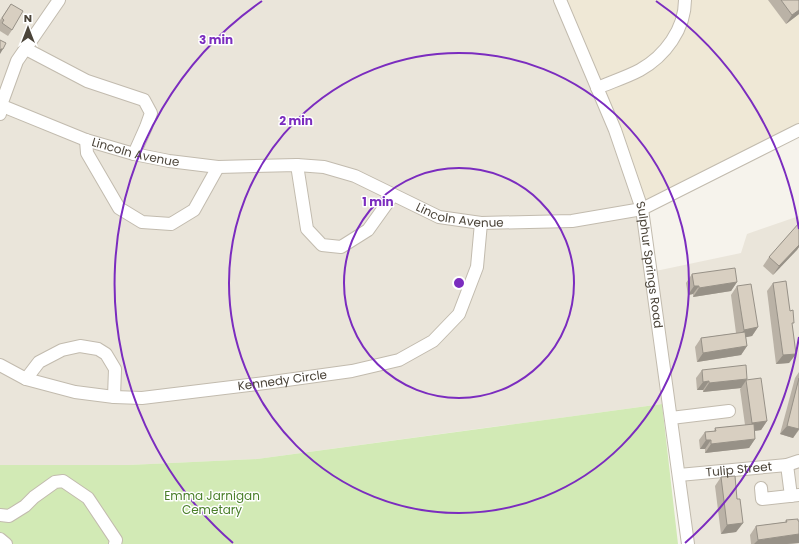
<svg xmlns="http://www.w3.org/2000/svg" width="799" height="544" font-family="Poppins,sans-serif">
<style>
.residential{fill:#eae5da}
.education{fill:#efe8d6}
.green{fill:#d2eab5}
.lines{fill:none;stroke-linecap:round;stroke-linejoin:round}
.minor-casing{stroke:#c2bbae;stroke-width:14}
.minor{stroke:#fff;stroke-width:12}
.wall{fill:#bab2a6}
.shaded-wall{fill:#979187}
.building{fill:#d8cfc1;stroke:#979187}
.ring{fill:none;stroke:#7b2cbf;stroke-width:2}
.labels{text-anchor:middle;stroke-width:3;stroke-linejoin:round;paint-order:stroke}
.street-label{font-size:12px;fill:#4b4439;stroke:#fff}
.park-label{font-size:12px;fill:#4a7f2a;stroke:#fff}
.centre{fill:#7b2cbf;stroke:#fff;stroke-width:2}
.ring-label{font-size:12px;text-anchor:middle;font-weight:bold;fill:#7b2cbf;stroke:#fff;stroke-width:3;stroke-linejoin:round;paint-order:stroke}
</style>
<rect width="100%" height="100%" fill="#f6f3ec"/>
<polygon class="residential" points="0,0 560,0 642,209 651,272 741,253 747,234 799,216 799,544 688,544 669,403 257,459 129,465 0,465"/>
<polygon class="education" points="560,0 799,0 799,130 642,209"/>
<polygon class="green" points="662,404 678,544 0,544 0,465 129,465 257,459"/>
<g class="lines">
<g class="minor-casing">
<g id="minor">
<path id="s1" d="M560 0 615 130 642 209 688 544"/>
<polyline points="26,49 87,81 144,100 151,113 146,127 134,154"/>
<path d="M597 88C611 82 627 77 640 70 665 56 685 29 685 0"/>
<path id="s2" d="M0 105 86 140 134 154 169 161 218 167 297 165 324 167 355 176 439 217 481 223 572 221 642 209 799 130"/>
<polyline points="0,114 1,105 17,61 59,0"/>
<polyline points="86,140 87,153 119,208 142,222 171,224 194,210 218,167"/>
<polyline points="297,165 307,229 322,245 341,247 368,230 393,195"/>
<path id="s3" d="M0 365 26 379 75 392 114 397 142 398 265 383 352 371 399 360 433 341 459 314 477 267 481 223"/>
<polyline points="26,379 39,362 62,350 80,346 98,349 106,354 115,369 114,397"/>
<polyline points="671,418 729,411"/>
<polyline points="787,465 791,496"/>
<path id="s4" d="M679 475 787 465 799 461"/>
<polyline points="761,488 762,499 799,495"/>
<polyline points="0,515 9,516 25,506 34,497 55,482 63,481 88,498 116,540 115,544"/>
<polyline points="0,539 6,544"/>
</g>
</g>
<use href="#minor" class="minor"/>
</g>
<g class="wall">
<polygon points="768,0 799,0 799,14 786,24"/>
<polygon points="11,4 12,30 8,36 0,31 0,20"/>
<polygon points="799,223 799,247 773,275 763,266 769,257"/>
<polygon points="692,274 737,282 731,291 693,297 693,294 688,295 686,283"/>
<polygon points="773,283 792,326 796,354 789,363 776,364 767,291"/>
<polygon points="737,286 758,327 752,336 746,337 747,346 741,355 697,362 695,347 701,338 736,333 731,295"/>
<polygon points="702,370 747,380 767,421 761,430 755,431 755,439 749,448 705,453 705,449 700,449 699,440 705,432 714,431 715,428 745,425 740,389 741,388 703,392 703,390 697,390 696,378"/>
<polygon points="799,372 799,430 793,438 780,434 795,378"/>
<polygon points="721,477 737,499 743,523 736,532 721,534 715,486"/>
<polygon points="786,520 799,521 799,543 787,544 751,544 750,535 756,526 785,522"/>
</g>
<g class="shaded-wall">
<polygon points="799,10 799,14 786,24 792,15"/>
<polygon points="1,49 3,49 0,54 0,50"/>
<polygon points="799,245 799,247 797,250 773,275 779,266"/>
<polygon points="737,282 731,291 693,297 699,288"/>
<polygon points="694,286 699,286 693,294 688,295"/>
<polygon points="758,327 752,336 737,339 744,330"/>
<polygon points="747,346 741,355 697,362 703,353"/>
<polygon points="796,354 789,363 776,364 783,355"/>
<polygon points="747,379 741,388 703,392 709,383"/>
<polygon points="709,381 703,390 697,390 703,382"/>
<polygon points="767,421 761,430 746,432 752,423"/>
<polygon points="787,426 799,429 793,438 780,434"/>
<polygon points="755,439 749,448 705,453 711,444"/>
<polygon points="706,440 711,440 705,449 700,449"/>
<polygon points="743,523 736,532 721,534 727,525"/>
<polygon points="799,534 799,543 787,544 754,544 758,540"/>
</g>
<g class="building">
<polygon points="781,0 799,0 799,10 792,15"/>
<polygon points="11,4 23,11 12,30 2,23 4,20 2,18"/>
<polygon points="0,40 6,43 3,49 1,49 0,50"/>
<polygon points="799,223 799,245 779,266 769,257"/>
<polygon points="735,268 737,282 699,288 699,286 694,286 692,274"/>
<polygon points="786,281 790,311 793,310 794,323 792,323 796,354 783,355 773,283"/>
<polygon points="751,284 758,327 744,330 737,286"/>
<polygon points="745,332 747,346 703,353 701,338"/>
<polygon points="746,365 747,379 709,383 709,381 703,382 702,370"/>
<polygon points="761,378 767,421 752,423 746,380"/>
<polygon points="799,378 799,429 787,426"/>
<polygon points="754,424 755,439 711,444 711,440 706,440 705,432 716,431 715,428"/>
<polygon points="735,476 737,499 740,499 743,523 727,525 721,477"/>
<polygon points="798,519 798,521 799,521 799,534 758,540 756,526 787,522 786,520"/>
</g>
<g class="ring">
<circle cx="459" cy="283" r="115"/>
<circle cx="459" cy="283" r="230"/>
<path d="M799 337A344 344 0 0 1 685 543M233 543A344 344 0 0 1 262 1M656 1A344 344 0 0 1 799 229"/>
</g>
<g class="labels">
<g class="street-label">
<text dy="4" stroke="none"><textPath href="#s2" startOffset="144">Lincoln Avenue</textPath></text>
<text dy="4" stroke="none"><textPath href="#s2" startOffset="480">Lincoln Avenue</textPath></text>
<text dy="4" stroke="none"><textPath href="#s1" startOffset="281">Sulphur Springs Road</textPath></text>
<text dy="4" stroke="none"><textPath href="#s3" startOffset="289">Kennedy Circle</textPath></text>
<text dy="4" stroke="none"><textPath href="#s4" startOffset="60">Tulip Street</textPath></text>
</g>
<g class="park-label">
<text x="212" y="500">Emma Jarnigan<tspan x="212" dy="14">Cemetary</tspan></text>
</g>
</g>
<circle cx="459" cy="283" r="6" class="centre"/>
<g class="ring-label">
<text x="216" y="44">3 min</text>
<text x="296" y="125">2 min</text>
<text x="378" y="206">1 min</text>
</g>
<g transform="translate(28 28)" stroke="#ffffff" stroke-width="3" paint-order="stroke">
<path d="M0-3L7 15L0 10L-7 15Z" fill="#4b4439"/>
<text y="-6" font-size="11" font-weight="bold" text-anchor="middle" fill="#4b4439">N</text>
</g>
</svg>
